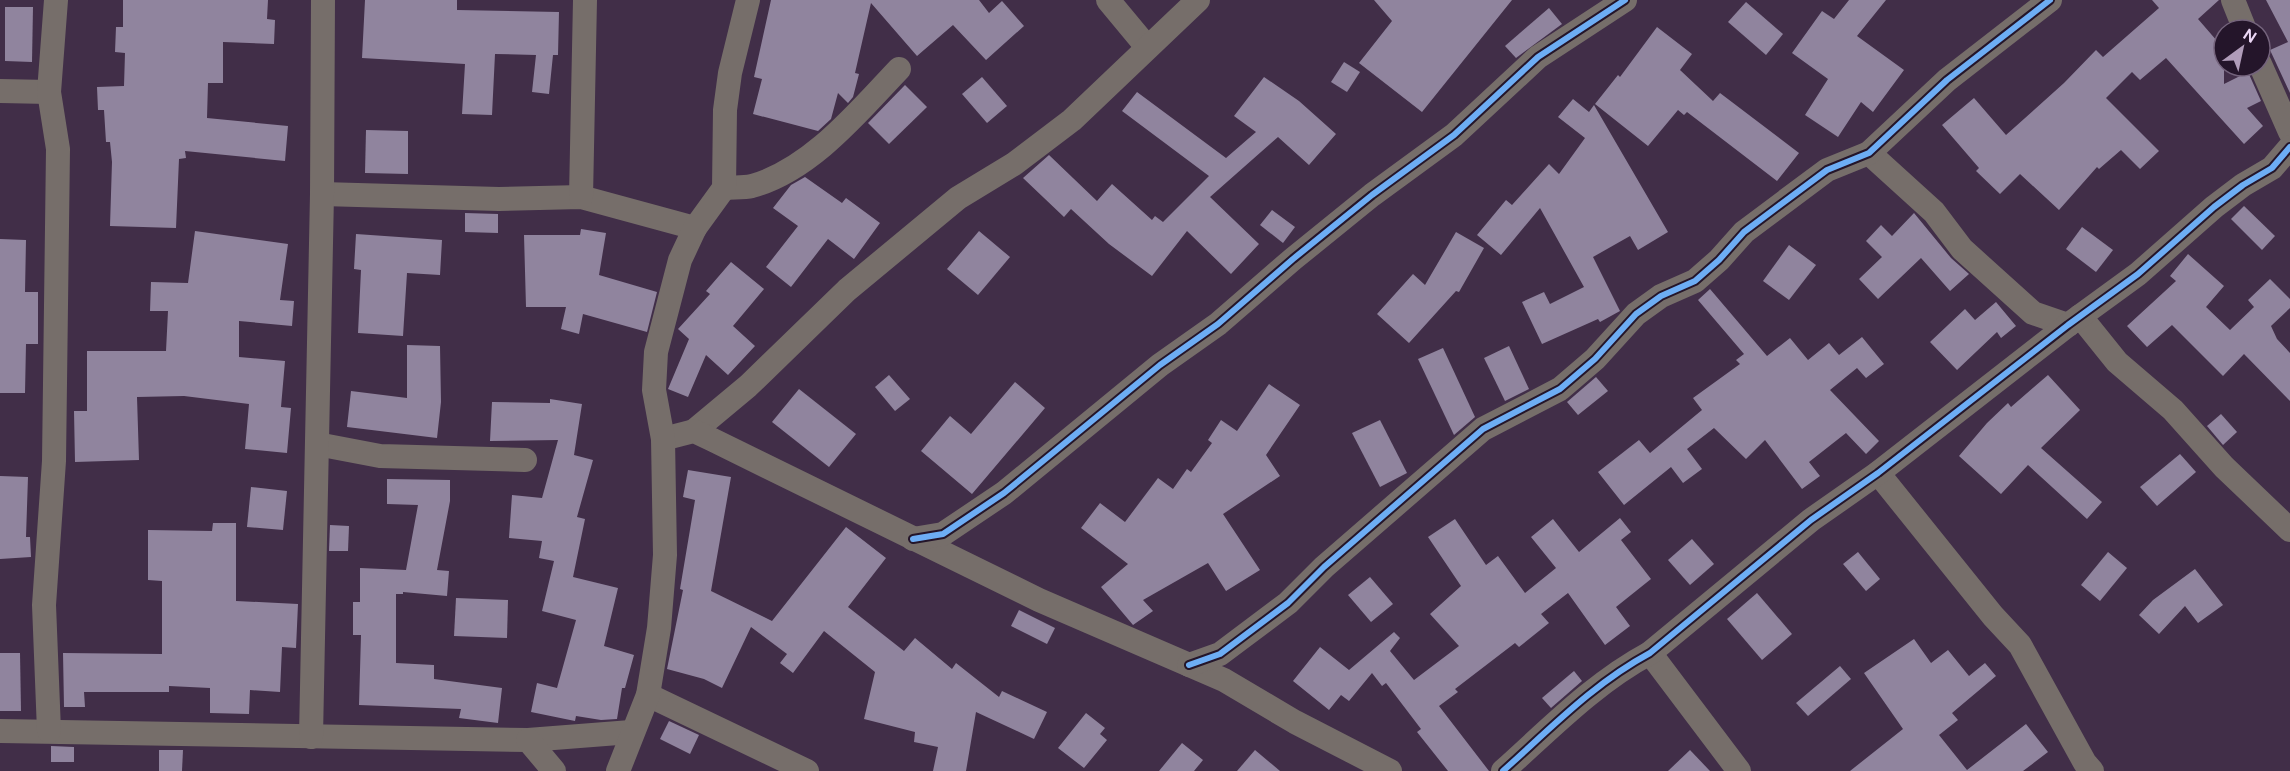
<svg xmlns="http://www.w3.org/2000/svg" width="2290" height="771" font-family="'DM Sans',sans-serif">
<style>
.building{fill:#90849e}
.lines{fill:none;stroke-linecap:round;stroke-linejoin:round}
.minor{stroke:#766e6a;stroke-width:24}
.cycleway-casing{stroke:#24152a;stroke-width:10}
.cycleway{stroke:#6dadf4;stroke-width:6}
</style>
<rect width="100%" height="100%" fill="#412e48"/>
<g class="building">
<polygon points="123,0 268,0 267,19 275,20 274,44 223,42 223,83 208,83 207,118 288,126 285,161 185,151 186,158 179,159 176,228 110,226 112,162 110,142 106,142 104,110 98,110 97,87 124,86 125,53 115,52 116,27 123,27"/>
<polygon points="365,0 457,0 457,10 559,12 558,55 553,55 549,94 532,92 536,55 495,54 492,115 462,114 465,64 362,58"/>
<polygon points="771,0 979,0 989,13 1002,1 1024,26 986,60 953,25 917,56 871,3 855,73 859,74 853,97 848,103 838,93 831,119 818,131 753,114 762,79 754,77"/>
<polygon points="1374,0 1512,0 1422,112 1359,63 1392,21"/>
<polygon points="1849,0 1886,0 1857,36 1904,70 1873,112 1861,102 1838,137 1805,115 1828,79 1792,53 1822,11 1834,19"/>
<polygon points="2152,0 2219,0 2198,19 2224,49 2224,84 2248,72 2261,101 2247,108 2263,126 2244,144 2166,58 2140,80 2132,72 2106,98 2159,151 2140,169 2121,150 2099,169 2097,167 2059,210 2020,174 2000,194 1976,171 1979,168 1942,125 1974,98 2006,135 2064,83 2096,50 2103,57 2159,8"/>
<polygon points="2266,0 2290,0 2290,93 2270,50 2288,42"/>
<polygon points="1746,2 1783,34 1766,55 1728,22"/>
<polygon points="5,7 33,7 32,62 5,61"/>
<polygon points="1549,8 1562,24 1516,58 1505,46"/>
<polygon points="1657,27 1692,54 1680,70 1713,101 1720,93 1799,153 1777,181 1687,112 1684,115 1678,110 1648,146 1595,104 1618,75 1620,77"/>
<polygon points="1344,62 1360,72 1347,92 1331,82"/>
<polygon points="982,77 1007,106 987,123 962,94"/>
<polygon points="1264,77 1299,101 1336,134 1309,165 1278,137 1210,197 1259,244 1231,274 1187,231 1152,276 1109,244 1071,209 1064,217 1023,178 1049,155 1097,201 1112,184 1152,220 1155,216 1163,222 1209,176 1122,111 1137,92 1226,158 1256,132 1234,116"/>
<polygon points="905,85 927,107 889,144 868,123"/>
<polygon points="1573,99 1589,112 1594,105 1668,232 1638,250 1630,236 1593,257 1620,311 1600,322 1598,319 1542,344 1522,302 1544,292 1550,304 1584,287 1540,208 1501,255 1477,235 1506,200 1512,205 1549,164 1559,174 1585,138 1558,117"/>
<polygon points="366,130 408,131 408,174 365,173"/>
<polygon points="805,177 842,203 846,198 880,223 854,259 828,239 791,287 766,267 798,226 773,208 791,185"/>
<polygon points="2244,206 2275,236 2262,250 2231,219"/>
<polygon points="1272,210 1295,227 1283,243 1260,225"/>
<polygon points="465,213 498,214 498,233 465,232"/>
<polygon points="1914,213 1951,258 1969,274 1950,291 1921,258 1878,299 1859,279 1882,257 1866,241 1881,225 1892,236"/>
<polygon points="2082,227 2113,250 2096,272 2066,249"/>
<polygon points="581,229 606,233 599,275 657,292 647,332 583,314 579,334 561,329 566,307 526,307 524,235 580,235"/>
<polygon points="195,231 288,244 280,300 294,301 292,326 239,321 239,357 285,361 281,407 291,408 287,453 245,449 249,404 184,396 137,397 139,460 75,462 74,411 87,411 87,351 166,351 168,311 150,311 151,282 188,283"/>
<polygon points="979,231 1010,257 978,295 947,269"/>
<polygon points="1456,232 1484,248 1459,292 1456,291 1409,343 1377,314 1413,274 1425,285"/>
<polygon points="356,234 442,240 440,275 407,273 403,336 358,333 361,270 354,269"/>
<polygon points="0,239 26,240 25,292 38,292 38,344 26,344 25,393 0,393"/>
<polygon points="1789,245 1816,265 1789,300 1763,281"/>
<polygon points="2188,254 2224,286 2206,307 2230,330 2254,307 2248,300 2270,279 2290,299 2290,308 2271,326 2277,339 2290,353 2290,401 2244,354 2223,376 2172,325 2147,347 2127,326 2176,281 2170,276"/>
<polygon points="731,262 764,289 733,326 755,346 728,375 706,355 688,397 668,389 689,339 678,329 710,294 706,291"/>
<polygon points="1710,289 1767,356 1790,338 1808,360 1829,343 1839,355 1862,337 1884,364 1866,378 1857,368 1830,390 1879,441 1866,454 1846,433 1809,462 1820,476 1802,489 1765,440 1746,459 1714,428 1687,449 1702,469 1683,483 1671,467 1624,505 1598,472 1639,440 1650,453 1702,410 1693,398 1740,364 1736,360 1744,354 1698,300"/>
<polygon points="1996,302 2016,326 2001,338 1997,332 1957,370 1930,342 1965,309 1975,320"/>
<polygon points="407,345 440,346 441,402 437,438 347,427 351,391 407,398"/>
<polygon points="1509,346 1529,389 1505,401 1484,358"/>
<polygon points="1443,348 1475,417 1454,435 1418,359"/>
<polygon points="889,375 910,399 895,411 875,387"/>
<polygon points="2048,375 2080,410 2041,448 2102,502 2087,519 2028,465 2001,494 1959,456 1987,423 2008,403 2011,407"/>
<polygon points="1596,377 1608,391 1578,415 1567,402"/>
<polygon points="1015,382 1045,408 972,494 921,451 950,416 971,434"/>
<polygon points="1269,384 1300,405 1266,455 1280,476 1223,514 1260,570 1226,591 1208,563 1143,600 1153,611 1133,625 1101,587 1128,564 1081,528 1100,503 1125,522 1158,478 1173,489 1187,469 1191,472 1212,443 1208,440 1221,420 1237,431"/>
<polygon points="799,389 856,434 829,467 772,422"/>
<polygon points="550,399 582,404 574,455 593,460 577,517 585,519 573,577 618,588 604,646 634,655 625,688 622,688 617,719 601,720 576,716 575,721 531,712 537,683 557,688 576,620 542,611 554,561 539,558 542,541 509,538 512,495 542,498 558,440 490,441 492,402 550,403"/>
<polygon points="2221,414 2237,432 2223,445 2207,426"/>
<polygon points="1380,420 1407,473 1380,487 1352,433"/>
<polygon points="2180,454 2196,472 2157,506 2140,487"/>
<polygon points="688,470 731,477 711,591 772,621 846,527 886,558 848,607 904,651 915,638 952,669 956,663 999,697 1002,691 1047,712 1034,739 976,712 966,771 933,771 938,747 914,742 915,732 864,719 875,672 824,631 793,673 780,663 787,654 751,627 722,688 704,679 667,669 683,590 680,589 695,500 683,497"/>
<polygon points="0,476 28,477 26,537 30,537 31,557 0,559"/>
<polygon points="387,479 450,480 450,501 437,570 449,571 447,596 403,592 403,594 396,594 396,663 434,665 434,679 502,688 498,723 459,718 461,709 359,705 361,635 353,635 353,602 360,602 360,568 406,570 418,505 387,504"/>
<polygon points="251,487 287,491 283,530 247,527"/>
<polygon points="1620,518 1631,532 1621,540 1651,579 1616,607 1630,626 1605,645 1568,593 1541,614 1549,623 1519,647 1515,643 1455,689 1458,692 1439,706 1489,771 1448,771 1417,732 1421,729 1386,683 1382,686 1372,673 1349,701 1341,695 1329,710 1293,681 1320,647 1349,670 1394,632 1400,638 1390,651 1414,680 1459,646 1430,614 1461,586 1428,537 1455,519 1486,565 1498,556 1525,593 1556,568 1531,537 1553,519 1579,552"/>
<polygon points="213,523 236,523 236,601 298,604 296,648 282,647 280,692 250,690 249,714 210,713 210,688 169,686 169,692 84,692 85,707 64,707 63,653 162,654 162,581 148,580 148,530 212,531"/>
<polygon points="330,525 349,526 348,551 329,551"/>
<polygon points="1692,539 1714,564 1690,585 1668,560"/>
<polygon points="1858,552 1880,579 1866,591 1843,564"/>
<polygon points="2108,552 2127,568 2100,601 2081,585"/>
<polygon points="2195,569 2223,605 2198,623 2185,606 2159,634 2139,615 2153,600"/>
<polygon points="1370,577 1393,604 1371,622 1348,595"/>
<polygon points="1757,593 1792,634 1762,660 1727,619"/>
<polygon points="456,598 508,600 507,638 454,636"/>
<polygon points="1019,610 1055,628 1047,644 1011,626"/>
<polygon points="1914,639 1931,663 1948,650 1969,676 1985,663 1996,676 1952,713 1958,720 1939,735 1967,770 2026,724 2048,752 2023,771 1850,771 1903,729 1864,673"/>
<polygon points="0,653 20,653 21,711 0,711"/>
<polygon points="1840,666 1851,679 1808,716 1796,703"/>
<polygon points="1574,671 1582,681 1551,708 1542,698"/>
<polygon points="1086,713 1105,728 1100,734 1107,740 1084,768 1058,748"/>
<polygon points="669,721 699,735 690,754 660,739"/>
<polygon points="1182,743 1203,760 1194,771 1159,771"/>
<polygon points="51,746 74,747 74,762 51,762"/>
<polygon points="159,750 183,750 182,771 159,771"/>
<polygon points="1255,750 1280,771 1237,771"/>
<polygon points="1690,750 1710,771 1668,771"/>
</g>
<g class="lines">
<g class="minor">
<polyline points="1108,0 1147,47"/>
<polyline points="2233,0 2245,30"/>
<polyline points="2260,64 2290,132"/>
<polyline points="0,91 49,92"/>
<polyline points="1869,153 1934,212 1962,249 2033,313 2068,325"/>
<path d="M724 188C733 187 743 188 752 186 811 170 859 111 899 69"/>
<polyline points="322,194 499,199 581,197 695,228"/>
<polyline points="581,197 585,0"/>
<polyline points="2080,316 2117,362 2173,410 2224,467 2290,530"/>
<polyline points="694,431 748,386 847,290 958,198 1014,164 1072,120 1198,0"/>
<polyline points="663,439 694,431 713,440 1039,600 1224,680 1295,722 1390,771"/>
<polyline points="317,444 380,456 525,460"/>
<polyline points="1878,473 1993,616 2020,645 2085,763 2092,771"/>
<polyline points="913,539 943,534 1004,493 1160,365 1218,324 1293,259 1372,195 1454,135 1538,57 1625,0"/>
<polyline points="1650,653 1739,771"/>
<polyline points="1189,665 1220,654 1288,603 1324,567 1483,429 1560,389 1595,359 1636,314 1661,296 1695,281 1719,260 1744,232 1827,170 1869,153 1947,80 2050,0"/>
<polyline points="648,695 807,771"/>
<polyline points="0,731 528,740 631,732"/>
<polyline points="49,731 44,605 54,461 58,149 49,92 56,0"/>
<polyline points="311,737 322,194 323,0"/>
<polyline points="528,740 554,771"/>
<polyline points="618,771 648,695 659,628 665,555 663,439 654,390 656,352 680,260 695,228 724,188 725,110 730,73 748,0"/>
<path d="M1503 771C1550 729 1594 683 1650 653L1811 520 1878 473 2068 325 2138 274 2214 207 2243 185 2272 168 2290 147"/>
</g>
<g class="cycleway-casing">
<g id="cycleway">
<polyline points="913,539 943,534 1004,493 1160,365 1218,324 1293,259 1372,195 1454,135 1538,57 1625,0"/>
<polyline points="1189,665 1220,654 1288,603 1324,567 1483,429 1560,389 1595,359 1636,314 1661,296 1695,281 1719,260 1744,232 1827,170 1869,153 1947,80 2050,0"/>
<path d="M1503 771C1550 729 1594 683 1650 653L1811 520 1878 473 2068 325 2138 274 2214 207 2243 185 2272 168 2290 147"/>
</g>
</g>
<use href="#cycleway" class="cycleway"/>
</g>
<g transform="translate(2242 48) rotate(33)"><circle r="28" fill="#24152a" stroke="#74637c" stroke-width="1.5"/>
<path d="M0-4.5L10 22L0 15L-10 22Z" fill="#b09cb9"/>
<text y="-9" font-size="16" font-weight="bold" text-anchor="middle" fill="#ecd8f6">N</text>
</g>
</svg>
